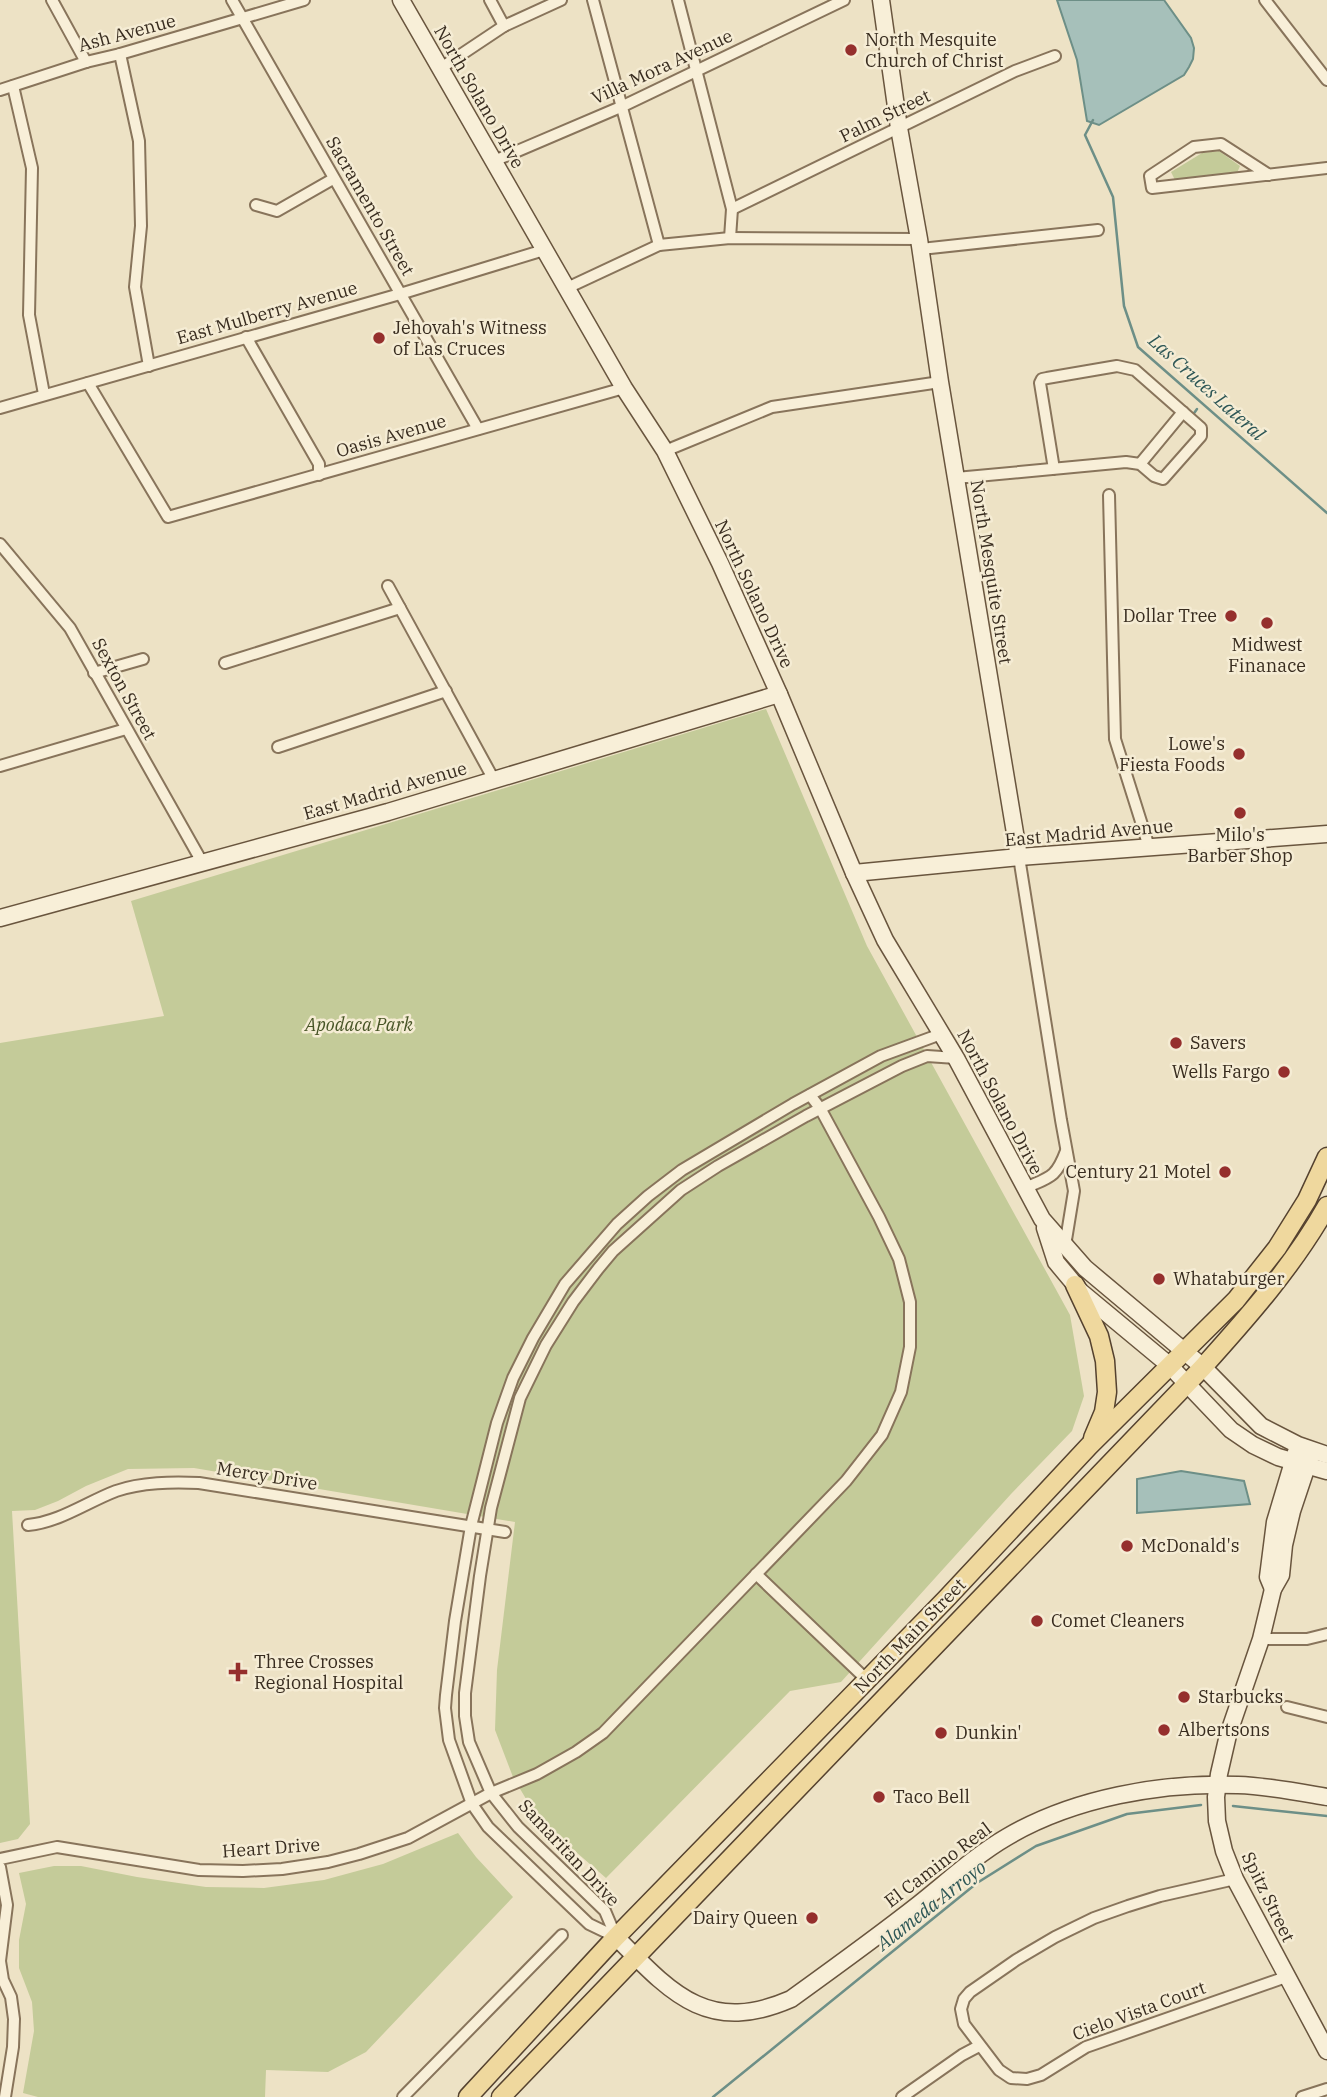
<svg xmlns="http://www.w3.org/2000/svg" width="1327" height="2097" font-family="'IBM Plex Serif',serif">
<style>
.green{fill:#c4cb99}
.water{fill:#a6c0ba;stroke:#6d8f87;stroke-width:2}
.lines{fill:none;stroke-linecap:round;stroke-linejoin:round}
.stream{stroke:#6d8f87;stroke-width:2.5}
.street-casing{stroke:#88745b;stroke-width:14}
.secondary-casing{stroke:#69553e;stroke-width:19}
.primary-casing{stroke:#55422f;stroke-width:21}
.street{stroke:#f8efd8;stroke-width:10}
.secondary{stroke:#f8efd8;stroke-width:16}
.primary{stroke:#efd89e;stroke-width:18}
.poi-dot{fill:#952f2d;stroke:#f5ecd4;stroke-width:2.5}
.labels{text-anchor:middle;stroke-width:5;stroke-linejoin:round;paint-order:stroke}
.street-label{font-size:18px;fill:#382c1f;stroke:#f5ecd4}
.poi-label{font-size:18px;fill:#382c1f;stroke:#f5ecd4;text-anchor:start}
.park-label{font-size:18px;font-style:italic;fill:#475426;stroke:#f5ecd4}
.water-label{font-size:19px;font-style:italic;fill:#2e5756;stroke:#f5ecd4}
</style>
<rect width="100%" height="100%" fill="#ede2c5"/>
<g class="green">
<polygon points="1219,151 1240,166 1237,173 1175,180 1171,172 1202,153"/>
<polygon points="766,709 867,946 1070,1315 1084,1396 1072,1431 1011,1494 841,1682 790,1691 606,1878 538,1819 513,1777 495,1730 497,1670 515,1522 194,1468 128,1469 86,1486 58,1501 35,1510 12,1511 30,1824 18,1839 0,1843 0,1043 164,1016 131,901"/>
<polygon points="458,1833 476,1857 513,1897 366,2052 328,2072 266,2070 265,2097 38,2097 23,2093 34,2031 32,2002 19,1968 19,1940 26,1904 19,1873 54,1866 81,1866 137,1877 206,1887 264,1888 324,1880 383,1864"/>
</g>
<g class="water">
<polygon points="1057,0 1164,0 1191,38 1194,48 1193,59 1189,67 1184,75 1099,125 1087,121 1077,60"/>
<polygon points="1181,1471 1244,1481 1250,1504 1137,1513 1137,1479"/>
</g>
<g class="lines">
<g class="stream">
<polyline points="1093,120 1085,135 1113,197 1124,306 1138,347 1327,513"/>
<polyline points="1192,416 1197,409"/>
<polyline points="1233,1806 1327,1816"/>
<polyline points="713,2097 977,1883 1036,1846 1127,1814 1201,1805"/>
</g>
<g class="street-casing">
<g id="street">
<polyline points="52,0 86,62"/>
<polyline points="232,0 478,429"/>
<polyline points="490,0 504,26"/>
<polyline points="593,0 659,245"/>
<polyline points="678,0 732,209 730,238"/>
<polyline points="1265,0 1327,80"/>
<polyline points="120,54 139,141 141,226 135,287 149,366"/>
<polyline points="441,68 504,26 561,0"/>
<polyline points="13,86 32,168 29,315 44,394"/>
<polyline points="0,90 86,62 120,54 304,0"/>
<polyline points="494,161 623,106 844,0"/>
<polyline points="1269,175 1221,144 1194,147 1150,176 1152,188 1327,168"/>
<polyline points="256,205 277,211 333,179"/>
<polyline points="732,209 1015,71 1055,56"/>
<polyline points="921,249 1098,230"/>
<polyline points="567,288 659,245 730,238 919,239"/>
<polyline points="246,337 319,464 319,475"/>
<polyline points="88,383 168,517 624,388"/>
<polyline points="0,408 400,294 544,250"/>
<polyline points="665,451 772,407 940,382"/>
<polyline points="1140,464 1183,412"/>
<polyline points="956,478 1126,462 1140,464 1154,476 1163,479 1201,436 1201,428 1135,370 1117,366 1047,378 1042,379 1040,383 1054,469"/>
<polyline points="1109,495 1115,739 1149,847"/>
<polyline points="0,544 70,628 202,862"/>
<polyline points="388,586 494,780"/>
<polyline points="225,663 400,608"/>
<polyline points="94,673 143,659"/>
<polyline points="278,747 446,691"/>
<polyline points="0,766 126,729"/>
<polyline points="1019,857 1061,1120 1074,1191 1065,1246"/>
<path d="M1025 1188C1050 1177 1056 1178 1066 1151"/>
<path d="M28 1525C60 1522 87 1502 116 1491 142 1482 172 1482 199 1483L505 1532"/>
<polyline points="756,1574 867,1680"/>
<polyline points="1261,1639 1307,1639 1327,1634"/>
<polyline points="1287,1707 1327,1717"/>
<polyline points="0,1859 57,1847 199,1870 243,1871 282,1869 328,1862 359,1854 408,1838 491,1793 537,1774 576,1752 603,1733 846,1481 882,1435 901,1392 910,1347 910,1302 899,1259 879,1217 820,1108 810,1095"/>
<polyline points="0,1867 7,1905 0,1961 3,1980 11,1997 14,2019 13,2047 5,2097"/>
<polyline points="1235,1879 1160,1896 1128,1906 1094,1918 1055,1937 1016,1960 970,1992 964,1999 961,2009 964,2024 999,2070 1011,2078 1027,2079 1041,2075 1086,2047 1286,1977"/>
<polyline points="616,1937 589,1924 488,1827 472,1804 449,1740 445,1708 446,1695 455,1621 471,1526 497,1423 513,1378 533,1338 565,1284 617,1224 648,1196 682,1170 793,1104 881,1056 941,1034"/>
<polyline points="616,1937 605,1911 518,1827 491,1793 469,1742 465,1716 465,1693 480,1576 491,1508 520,1398 546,1345 573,1302 598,1269 613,1251 681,1190 718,1166 806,1116 902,1066 927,1056 956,1058"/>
<polyline points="403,2097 562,1935"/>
<polyline points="902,2097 962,2055 979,2046"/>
<polyline points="1302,2097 1327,2089"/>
</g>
</g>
<g class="secondary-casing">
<g id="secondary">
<polyline points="401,0 624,388 665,451 720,563 779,694 854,873 885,940 956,1058 1042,1219 1085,1268 1203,1367 1261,1426 1298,1445 1327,1455"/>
<polyline points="881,0 899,128 919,239 940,382 1019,857"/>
<polyline points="854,873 1019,857 1327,834"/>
<polyline points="0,918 388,812 779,694"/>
<polyline points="1045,1228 1056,1262 1081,1292 1169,1365 1231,1430 1253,1445 1278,1457 1327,1471"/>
<polyline points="1312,1451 1292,1511 1284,1545 1281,1575 1273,1589 1261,1639 1228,1735 1219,1774 1216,1797 1217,1821 1224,1851 1235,1879 1327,2051"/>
<polyline points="1273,1589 1268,1577 1275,1522 1296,1452"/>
<path d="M616 1937C672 1994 708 2035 791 1999 834 1968 877 1937 919 1904 948 1881 976 1855 1007 1837 1073 1798 1162 1782 1238 1785 1268 1786 1298 1792 1327 1797"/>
</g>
</g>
<g class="primary-casing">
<g id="primary">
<polyline points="1075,1285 1099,1336 1105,1361 1107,1392 1104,1412 1093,1438"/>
<polyline points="468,2097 616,1937 946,1599 1089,1446 1236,1300 1277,1248 1307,1200 1327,1157"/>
<path d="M501 2097 1203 1367C1248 1317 1294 1265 1327 1206"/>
</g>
</g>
<use href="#street" class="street"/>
<use href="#secondary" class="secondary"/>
<use href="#primary" class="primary"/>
</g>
<g class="poi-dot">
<circle cx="851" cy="50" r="7"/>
<circle cx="379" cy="338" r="7"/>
<circle cx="1231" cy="616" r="7"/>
<circle cx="1267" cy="623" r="7"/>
<circle cx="1239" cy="754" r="7"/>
<circle cx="1240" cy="813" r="7"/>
<circle cx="1176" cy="1043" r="7"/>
<circle cx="1284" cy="1072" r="7"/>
<circle cx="1225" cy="1172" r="7"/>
<circle cx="1159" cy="1279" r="7"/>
<circle cx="1127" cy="1546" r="7"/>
<circle cx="1037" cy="1621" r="7"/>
<path d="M234.5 1661.5h7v7h7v7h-7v7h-7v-7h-7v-7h7z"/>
<circle cx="1184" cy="1697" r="7"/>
<circle cx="1164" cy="1730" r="7"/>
<circle cx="941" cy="1733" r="7"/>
<circle cx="879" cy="1797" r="7"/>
<circle cx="812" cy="1918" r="7"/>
</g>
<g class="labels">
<g class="street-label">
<text transform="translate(127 33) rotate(-15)" y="6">Ash Avenue</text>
<text transform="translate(662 67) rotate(-25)" y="6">Villa Mora Avenue</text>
<text transform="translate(479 97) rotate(60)" y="6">North Solano Drive</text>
<text transform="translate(885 116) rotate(-26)" y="6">Palm Street</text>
<text transform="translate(370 206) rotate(60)" y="6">Sacramento Street</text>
<text transform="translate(267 313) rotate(-16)" y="6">East Mulberry Avenue</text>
<text transform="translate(391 436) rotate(-16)" y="6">Oasis Avenue</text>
<text transform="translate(991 572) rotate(81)" y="6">North Mesquite Street</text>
<text transform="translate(754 594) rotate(65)" y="6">North Solano Drive</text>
<text transform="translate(124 689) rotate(61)" y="6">Sexton Street</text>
<text transform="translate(385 791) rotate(-16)" y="6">East Madrid Avenue</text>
<text transform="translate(1089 833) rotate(-5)" y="6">East Madrid Avenue</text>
<text transform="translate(1000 1102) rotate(62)" y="6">North Solano Drive</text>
<text transform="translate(267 1476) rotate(9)" y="6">Mercy Drive</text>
<text transform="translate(910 1636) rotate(-46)" y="6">North Main Street</text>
<text transform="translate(271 1848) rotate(-4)" y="6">Heart Drive</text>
<text transform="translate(569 1853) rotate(47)" y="6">Samaritan Drive</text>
<text transform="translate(938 1865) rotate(-37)" y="6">El Camino Real</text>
<text transform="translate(1268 1897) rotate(64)" y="6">Spitz Street</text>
<text transform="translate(1139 2011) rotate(-20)" y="6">Cielo Vista Court</text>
</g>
<g class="poi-label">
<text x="865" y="46">North Mesquite<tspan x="865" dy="21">Church of Christ</tspan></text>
<text x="393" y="334">Jehovah's Witness<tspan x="393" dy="21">of Las Cruces</tspan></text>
<text x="1217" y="622" text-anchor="end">Dollar Tree</text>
<text x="1267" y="651" text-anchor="middle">Midwest<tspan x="1267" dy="21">Finanace</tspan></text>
<text x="1225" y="750" text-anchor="end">Lowe's<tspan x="1225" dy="21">Fiesta Foods</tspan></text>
<text x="1240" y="841" text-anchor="middle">Milo's<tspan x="1240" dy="21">Barber Shop</tspan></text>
<text x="1190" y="1049">Savers</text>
<text x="1270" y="1078" text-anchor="end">Wells Fargo</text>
<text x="1211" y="1178" text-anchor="end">Century 21 Motel</text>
<text x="1173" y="1285">Whataburger</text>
<text x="1141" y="1552">McDonald's</text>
<text x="1051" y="1627">Comet Cleaners</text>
<text x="254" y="1668">Three Crosses<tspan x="254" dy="21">Regional Hospital</tspan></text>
<text x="1198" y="1703">Starbucks</text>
<text x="1178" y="1736">Albertsons</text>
<text x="955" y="1739">Dunkin'</text>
<text x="893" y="1803">Taco Bell</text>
<text x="798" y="1924" text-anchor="end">Dairy Queen</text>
</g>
<g class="park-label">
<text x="359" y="1031">Apodaca Park</text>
</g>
<g class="water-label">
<text transform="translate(1207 387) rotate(42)" y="7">Las Cruces Lateral</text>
<text transform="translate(931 1905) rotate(-38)" y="7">Alameda Arroyo</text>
</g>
</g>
</svg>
